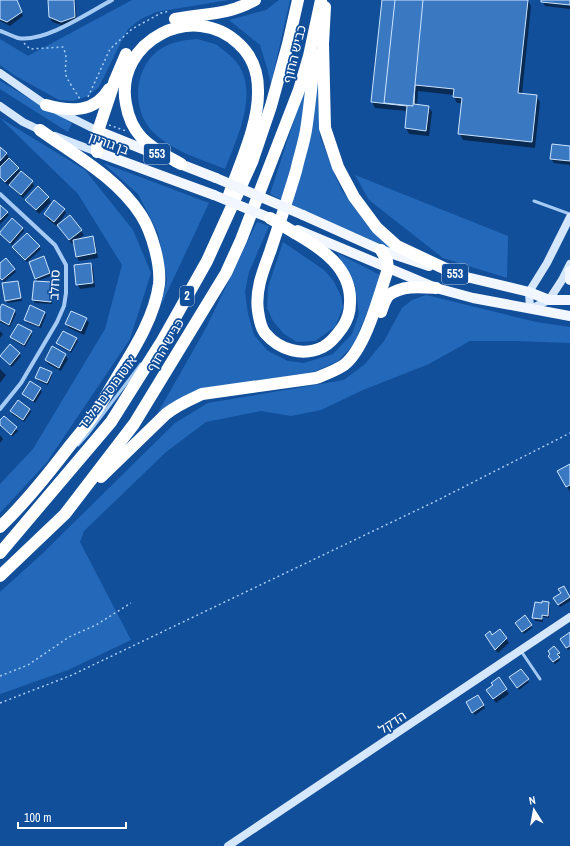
<svg xmlns="http://www.w3.org/2000/svg" width="570" height="846" font-family="'Archivo Narrow','Noto Sans Hebrew',sans-serif">
<style>
.green{fill:#2469b9}
.shadow{fill:#0007}
.building{fill:#3a78c2;stroke:#cde4fe}
.lines{fill:none;stroke-linecap:round;stroke-linejoin:round}
.path{stroke:#a5caf4;stroke-width:1.5;stroke-dasharray:2 3;stroke-linecap:butt}
.lane{stroke:#a5caf4;stroke-width:3}
.street{stroke:#a5caf4;stroke-width:4}
.secondary{stroke:#d5e7fd;stroke-width:8}
.primary{stroke:#f2f7ff;stroke-width:10}
.highway{stroke:#fff;stroke-width:12}
.primary-bridge{stroke:#f2f7ff;stroke-width:10}
.highway-bridge{stroke:#fff;stroke-width:12}
.labels{text-anchor:middle;stroke-width:3.5;stroke-linejoin:round;paint-order:stroke}
.shield{fill:#114f9b;stroke:#b8cae1;stroke-width:1}
.shield-label{font-size:12px;font-weight:bold;fill:#fff}
.street-label{font-size:13px;fill:#fff;stroke:#114f9b}
</style>
<rect width="100%" height="100%" fill="#114f9b"/>
<g class="green">
<polygon points="132,0 229,0 156,12 141,19 128,29 119,46 99,87 88,96 73,101 59,100 14,75 0,65 0,39 28,56"/>
<polygon points="279,0 290,0 271,84 267,68 260,45 229,20 266,10"/>
<path d="M197 39C203 41 209 42 215 44 219 46 223 50 227 53 265 81 238 135 225 169 201 159 174 152 154 133 131 111 133 69 159 50 171 42 183 40 197 39Z"/>
<polygon points="318,60 318,102 320,136 332,168 341,189 364,221 394,250 292,205"/>
<polygon points="307,80 304,112 298,139 282,200 270,194"/>
<polygon points="0,81 72,123 68,132 0,89"/>
<polygon points="0,118 85,170 133,230 151,273 130,339 47,462 0,513 0,484 33,449 105,329 122,265 78,194"/>
<polygon points="103,163 209,203 161,305 167,279 158,233 138,194"/>
<polygon points="355,175 508,236 507,278 443,258 369,200"/>
<polygon points="257,222 269,226 249,272 245,292 248,314 254,335 268,351 288,361 304,363 333,354 352,334 359,314 355,286 337,253 382,276 354,344 338,361 314,372 198,389 175,401 156,416 206,328"/>
<polygon points="283,242 324,270 333,280 341,296 343,307 335,327 315,341 297,342 284,334 273,321 267,308 268,287"/>
<polygon points="426,295 536,322 570,327 570,343 516,341 470,341 429,364 363,390 321,410 291,416 261,411 206,422 166,452 84,531 80,542 131,640 68,670 0,694 0,592 43,553 175,423 208,403 344,380 365,364 384,341 402,308 412,300"/>
</g>
<g class="shadow">
<polygon points="0,0 16,0 23,16 10,26 0,21"/>
<polygon points="57,0 75,0 77,21 64,26 52,22 50,17"/>
<polygon points="383,0 528,1 531,6 522,94 536,96 540,102 535,148 463,140 460,134 463,103 457,103 454,97 454,95 418,91 417,105 428,106 432,112 429,136 409,134 406,128 407,111 375,108 372,102"/>
<polygon points="542,0 570,0 570,9 545,6"/>
<polygon points="570,147 570,165 554,163 551,159"/>
<polygon points="0,148 6,153 9,158 8,159 18,168 21,173 32,182 34,186 23,198 13,189 10,184 8,185 0,178"/>
<polygon points="48,197 51,202 39,214 29,204 26,200"/>
<polygon points="0,206 9,215 0,224"/>
<polygon points="64,209 66,213 57,226 47,219 45,214"/>
<polygon points="70,216 84,235 77,240 92,237 95,241 98,258 79,261 77,257 74,242 72,244 61,230"/>
<polygon points="23,228 24,231 12,245 0,233"/>
<polygon points="39,247 41,249 27,262 15,250"/>
<polygon points="45,260 51,276 37,281 36,278"/>
<polygon points="91,264 93,268 95,287 80,289 77,284"/>
<polygon points="0,265 14,269 16,272 4,282 0,278"/>
<polygon points="18,282 22,301 8,303 6,301"/>
<polygon points="52,283 53,286 52,304 35,303 33,300"/>
<polygon points="3,305 15,311 16,314 10,327 0,322 0,311"/>
<polygon points="45,312 46,315 41,328 27,323 25,320"/>
<polygon points="86,319 89,323 84,335 69,328 66,324"/>
<polygon points="0,331 3,334 0,338"/>
<polygon points="31,332 32,335 25,347 13,340 11,337"/>
<polygon points="76,339 78,341 71,353 59,346 58,343"/>
<polygon points="19,353 21,356 12,367 1,357"/>
<polygon points="65,355 68,359 61,371 48,364 46,360"/>
<polygon points="0,369 6,375 0,383"/>
<polygon points="51,373 52,375 48,385 38,381 36,378"/>
<polygon points="30,383 40,389 42,392 35,403 25,396 23,394"/>
<polygon points="30,409 31,412 24,422 12,414 11,411"/>
<polygon points="4,417 18,431 13,436 0,426 0,421"/>
<polygon points="0,435 3,439 0,443"/>
<polygon points="570,465 570,492 559,471"/>
<polygon points="563,587 570,597 570,601 560,607 554,598 562,593"/>
<polygon points="549,603 550,605 549,618 543,617 543,622 535,621 534,618"/>
<polygon points="531,625 532,628 524,634 518,626"/>
<polygon points="500,630 509,643 498,653 488,640"/>
<polygon points="570,633 570,649 568,650 562,642"/>
<polygon points="554,647 560,656 558,656 560,660 555,664 550,658"/>
<polygon points="521,670 529,682 519,690 512,680"/>
<polygon points="499,679 509,694 496,703 490,694"/>
<polygon points="478,696 485,708 475,715 467,703"/>
</g>
<g class="building">
<polygon points="0,0 17,0 22,12 7,22 0,19"/>
<polygon points="48,0 74,0 75,17 61,22 49,17"/>
<polygon points="382,0 528,0 518,93 537,95 532,142 458,134 462,98 453,97 454,89 415,85 414,104 429,106 426,131 405,128 407,106 371,102"/>
<polygon points="395,0 423,0 413,106 384,103"/>
<polygon points="541,0 570,0 570,5 541,2"/>
<polygon points="552,144 570,146 570,161 550,159"/>
<polygon points="0,147 7,153 0,161"/>
<polygon points="9,158 19,168 5,182 0,177 0,167"/>
<polygon points="21,171 33,181 21,195 9,185"/>
<polygon points="38,186 49,197 36,210 25,200"/>
<polygon points="54,200 65,209 54,222 44,214"/>
<polygon points="0,205 8,212 0,220"/>
<polygon points="70,215 82,230 69,240 57,225"/>
<polygon points="12,218 23,228 10,243 0,234 0,232"/>
<polygon points="27,233 40,246 25,260 12,247"/>
<polygon points="93,236 96,253 76,257 73,240"/>
<polygon points="44,256 50,273 35,279 29,262"/>
<polygon points="6,258 15,269 2,280 0,278 0,263"/>
<polygon points="91,263 93,283 76,285 74,265"/>
<polygon points="18,281 21,298 5,301 2,283"/>
<polygon points="34,281 52,282 51,302 32,300"/>
<polygon points="2,304 15,310 9,325 0,320 0,308"/>
<polygon points="30,305 45,312 39,326 24,320"/>
<polygon points="71,311 87,318 81,331 65,324"/>
<polygon points="18,324 32,331 24,345 10,337"/>
<polygon points="63,331 77,338 70,351 56,343"/>
<polygon points="10,344 20,353 10,365 0,356"/>
<polygon points="52,346 66,354 59,368 45,360"/>
<polygon points="40,367 52,372 47,383 35,378"/>
<polygon points="30,381 41,388 33,401 22,394"/>
<polygon points="18,400 30,409 23,420 10,411"/>
<polygon points="4,416 17,427 11,435 0,425 0,420"/>
<polygon points="570,464 570,485 566,487 557,471"/>
<polygon points="564,586 570,597 558,605 553,598 561,593 558,589"/>
<polygon points="542,601 549,602 548,616 542,615 542,619 532,618 535,602 542,603"/>
<polygon points="525,615 532,625 522,632 515,623"/>
<polygon points="500,629 507,638 495,650 485,635 490,631 492,635"/>
<polygon points="570,632 570,646 566,648 560,639"/>
<polygon points="554,646 560,653 557,654 560,657 553,662 548,656 550,654 548,651"/>
<polygon points="521,669 529,679 517,688 509,677"/>
<polygon points="499,677 507,689 493,699 486,690 493,685 491,683"/>
<polygon points="478,695 484,705 472,713 466,702"/>
</g>
<g class="lines">
<g class="path">
<path d="M24 43 30 49 63 47C69 61 64 62 66 75 66 78 77 94 80 99"/>
<polyline points="88,97 110,49 132,29 161,13 170,11"/>
<polyline points="109,125 126,131"/>
<polyline points="0,676 28,665 69,637 96,625 131,603"/>
<polyline points="0,703 72,675 436,501 570,433"/>
</g>
<g class="lane">
<polyline points="534,201 570,214"/>
<polyline points="78,445 87,435 141,364"/>
<polyline points="521,651 540,679"/>
</g>
<g class="street">
<path d="M0 31C6 33 12 36 18 38 44 43 88 13 112 0"/>
<polyline points="0,194 55,245 66,265 66,293 64,306 57,322 21,383 0,409"/>
</g>
<g class="secondary">
<polyline points="0,73 46,105 98,131"/>
<polyline points="0,106 23,122 44,132"/>
<polyline points="55,136 97,152"/>
<polyline points="570,217 547,263 529,292 530,309 549,300 562,280 570,264"/>
<polyline points="228,846 570,617"/>
</g>
<g class="primary">
<polyline points="98,131 160,156"/>
<polyline points="97,152 214,195"/>
<polyline points="175,162 216,178"/>
<polyline points="303,215 381,250 429,266"/>
<polyline points="298,230 436,288 473,298 570,316"/>
<polyline points="570,271 570,280"/>
<polyline points="458,275 529,292 549,300 570,300"/>
</g>
<g class="highway">
<polyline points="325,7 323,44 325,128 338,167 354,197 377,228 397,246 465,278"/>
<path d="M175 19C205 13 226 16 255 0"/>
<path d="M46 105C70 112 95 113 109 89"/>
<polyline points="97,152 98,131 115,80 126,54"/>
<path d="M181 164C167 156 152 149 141 137 133 128 128 116 126 104 114 41 194 0 239 44 252 56 258 72 258 90 259 124 240 163 229 195"/>
<path d="M295 233C321 248 352 268 350 303 350 312 347 321 342 328 337 335 331 343 323 347 303 357 279 350 265 333 261 328 259 318 258 311 255 290 263 271 270 252 279 225 288 198 296 171 299 157 304 143 306 130 310 105 312 79 315 54"/>
<path d="M381 312C383 306 385 299 389 295 402 285 421 287 436 288"/>
<path d="M101 477 166 414C177 405 189 400 202 394L316 378C326 374 335 371 344 365 366 348 379 295 388 269L387 261 381 250"/>
<path d="M0 527C24 504 45 478 65 452 74 440 85 428 93 416 103 402 111 387 120 372 136 346 155 315 159 284 161 265 152 232 141 215 117 178 75 155 40 130"/>
<polyline points="0,553 111,422 162,341 207,261 252,162 271,106 288,44 298,0"/>
<polyline points="0,576 65,514 134,424 226,273 241,240 299,90 309,56 321,0"/>
</g>
<g class="primary-bridge">
<polyline points="216,178 303,215"/>
<polyline points="214,195 277,221"/>
</g>
<polyline class="highway-bridge" points="270,218 295,233"/>
</g>
<g class="labels">
<g class="shield">
<rect x="144" y="144" width="26" height="20" rx="3"/>
<rect x="442" y="264" width="26" height="20" rx="3"/>
<rect x="180" y="286" width="14" height="20" rx="3"/>
</g>
<g class="shield-label">
<text x="157" y="158">553</text>
<text x="455" y="278">553</text>
<text x="187" y="300">2</text>
</g>
<g class="street-label">
<text transform="translate(294 54) rotate(-76)" y="5">כביש החוף</text>
<text transform="translate(109 143) rotate(20)" y="5">בן גוריון</text>
<text transform="translate(54 285) rotate(-87)" y="5">סחלב</text>
<text transform="translate(165 345) rotate(-59)" y="5">כביש החוף</text>
<text transform="translate(107 392) rotate(-53)" y="5">אוטובוסים בלבד</text>
<text transform="translate(392 722) rotate(-34)" y="5">הדקל</text>
</g>
</g>
<g transform="translate(534 810) rotate(349)" stroke="#114f9b" stroke-width="3" paint-order="stroke">
<path d="M0-3L7 15L0 10L-7 15Z" fill="#ffffff"/>
<text y="-6" font-size="11" font-weight="bold" text-anchor="middle" fill="#ffffff">N</text>
</g>
<path d="M18 822v6h108v-6" fill="none" stroke="#ffffff" stroke-width="2"/>
<text x="24" y="822" font-size="12" fill="#ffffff" stroke="#114f9b" stroke-width="3" paint-order="stroke">100 m</text>
</svg>
